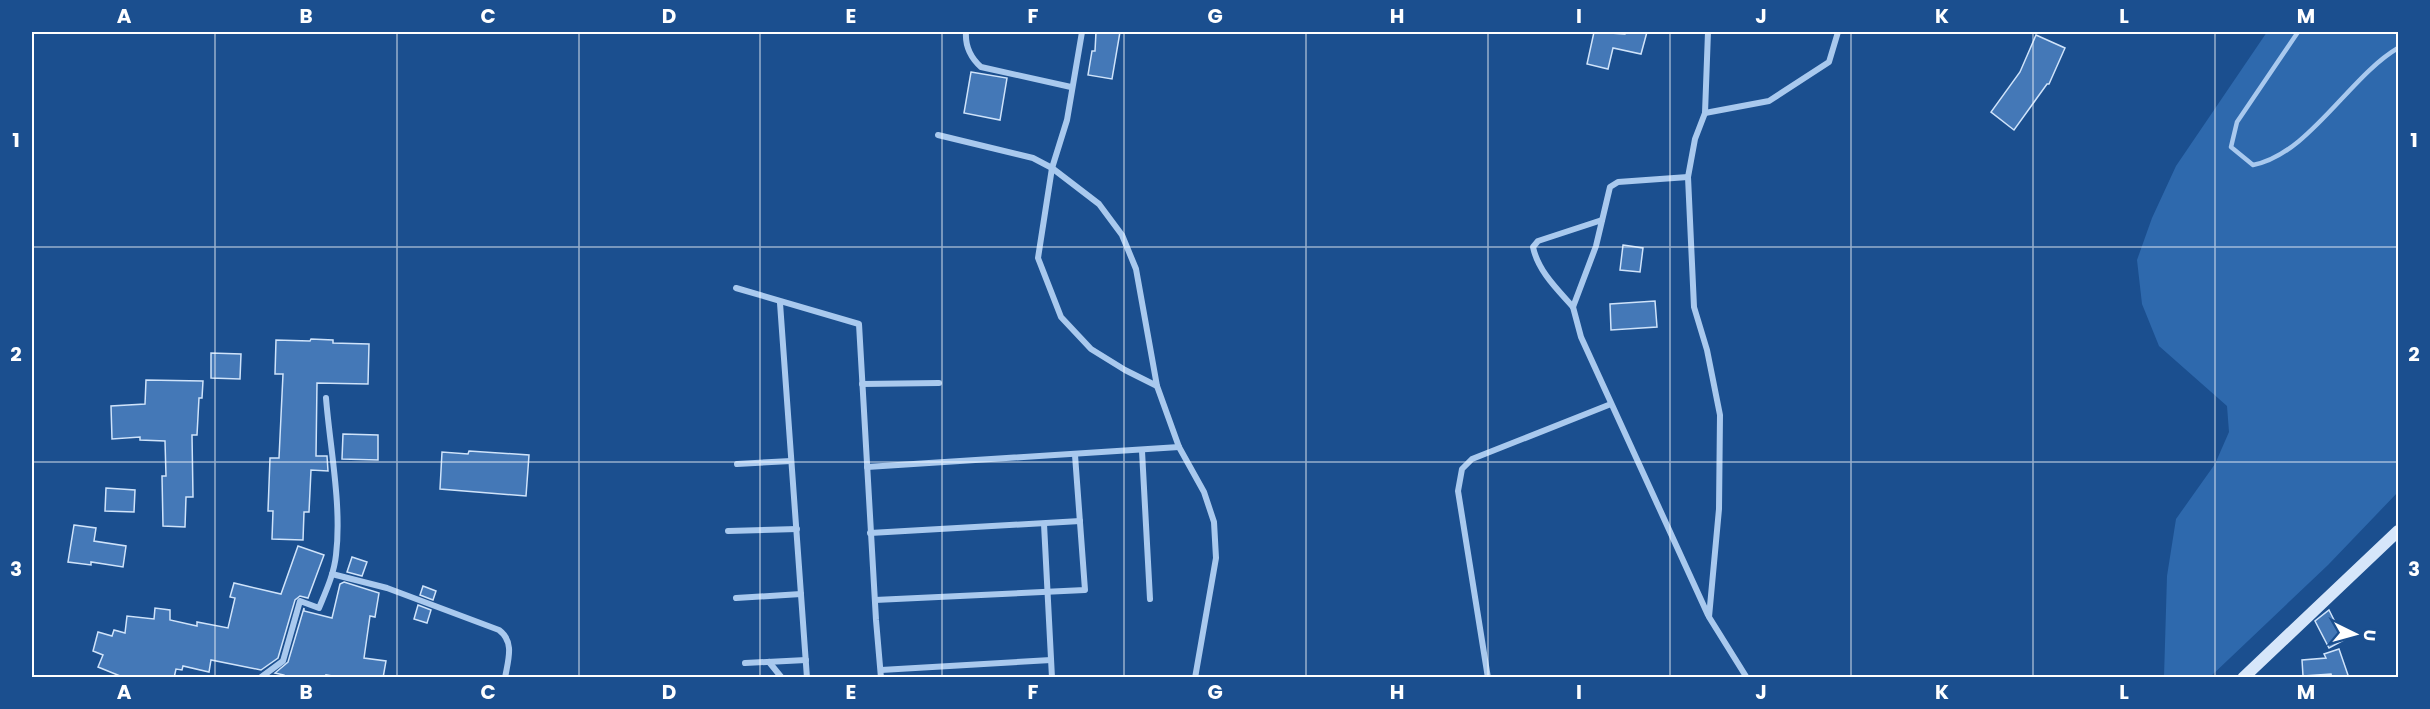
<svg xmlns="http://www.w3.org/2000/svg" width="2430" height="709" font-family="Poppins,sans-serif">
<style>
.green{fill:#2e69ad}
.building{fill:#4478b7;stroke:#cfe3fa;stroke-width:1.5}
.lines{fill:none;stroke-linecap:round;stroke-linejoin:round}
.lane{stroke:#a9c9ee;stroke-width:4.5}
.street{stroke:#a9c9ee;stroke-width:6}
.secondary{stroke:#d6e6fa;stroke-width:12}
.grid{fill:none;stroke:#fff;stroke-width:1.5;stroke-opacity:0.55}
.neatline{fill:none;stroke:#fff;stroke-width:2}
.grid-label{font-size:20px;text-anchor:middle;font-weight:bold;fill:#fff}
</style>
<rect width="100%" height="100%" fill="#1b4f8f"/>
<polygon class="green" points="2267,32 2398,32 2398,492 2328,565 2210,677 2164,677 2167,576 2176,519 2215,464 2229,432 2227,406 2159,346 2142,304 2137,260 2152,218 2176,166"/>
<g class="building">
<polygon points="1096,32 1120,32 1112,79 1088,75 1092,51 1095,51"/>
<polygon points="1594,32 1625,34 1626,32 1647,32 1641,54 1613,48 1608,69 1587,64"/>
<polygon points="2036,35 2065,48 2049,84 2047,84 2014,130 1991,112 2020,72"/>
<polygon points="971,72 1007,78 1000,120 964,113"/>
<polygon points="1623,245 1643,248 1640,272 1620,270"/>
<polygon points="1655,301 1657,327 1611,330 1610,304"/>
<polygon points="311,339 333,340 333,343 369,344 368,384 317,383 316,456 327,456 328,471 311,470 309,512 304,512 303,540 272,539 273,511 268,511 270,458 279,458 283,374 275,374 276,340 310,341"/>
<polygon points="211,353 241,354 240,379 211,378"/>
<polygon points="146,380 203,381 202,398 199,398 197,435 192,435 193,497 186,497 185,527 163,526 162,476 166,476 165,441 140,440 140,437 112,439 111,406 145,404"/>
<polygon points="343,434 378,435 378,460 342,459"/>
<polygon points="469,451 529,455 526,496 440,489 442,452 468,454"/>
<polygon points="106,488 135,490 134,512 105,511"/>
<polygon points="74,525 96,528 94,541 126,546 123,567 91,562 91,565 68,562"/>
<polygon points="298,546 324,555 308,598 300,596 295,600 278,658 261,670 211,660 209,672 183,666 182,670 176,669 174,678 125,678 98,667 103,655 93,651 98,632 112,636 114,630 125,633 127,616 154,619 155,608 170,610 170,620 197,626 197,622 228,628 235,598 230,597 234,583 281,594"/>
<polygon points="352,557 367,562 362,576 347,572"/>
<polygon points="344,582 379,593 375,617 370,616 364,658 386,661 383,678 344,678 326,675 326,678 284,678 284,675 275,673 288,662 304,608 304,611 332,618 340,584"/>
<polygon points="423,586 436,591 433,600 420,595"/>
<polygon points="418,605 431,610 427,623 414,619"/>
<polygon points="2329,610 2344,640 2329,648 2315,621"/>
<polygon points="2339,649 2349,678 2332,678 2331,674 2303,676 2302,660 2326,658 2324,654"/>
</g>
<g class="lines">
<path class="lane" d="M2298 32 2237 122 2231 147 2253 165C2308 155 2350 76 2398 48"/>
<g class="street">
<path d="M966 32C965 46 970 57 981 67L1071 87"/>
<polyline points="1082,32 1067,120 1052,168 1038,258 1061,317 1091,349 1125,370 1157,386 1179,447 1204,492 1214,522 1216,558 1195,678"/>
<polyline points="1708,32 1705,113 1695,139 1688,177 1694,307 1707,350 1720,415 1719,509 1709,617 1747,678"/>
<polyline points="1705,113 1769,101 1829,62 1838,32"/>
<polyline points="938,135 1033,158 1052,168 1099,204 1122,235 1136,269 1157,386"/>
<polyline points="1688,177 1618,182 1610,187 1596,246 1573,307 1581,337 1708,615"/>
<polyline points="736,288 859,324 876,620 881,678"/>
<polyline points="780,303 807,678"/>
<path d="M1573 307C1557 289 1538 271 1533 247L1538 241 1602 220"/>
<polyline points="862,384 939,383"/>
<polyline points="1142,451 1150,599"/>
<polyline points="737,464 791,461"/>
<polyline points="867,467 1179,447"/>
<polyline points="1044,524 1052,678"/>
<polyline points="728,531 797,529"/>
<polyline points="870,533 1080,521"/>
<path d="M332 574 387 588 499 630C515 642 508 660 505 678"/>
<polyline points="736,598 801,594"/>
<polyline points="875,600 1085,590 1075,455"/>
<polyline points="769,662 782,678"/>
<polyline points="745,663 806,660"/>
<polyline points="881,670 1051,660"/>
<path d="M260 678 283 661 300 601 319 608C326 591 334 574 336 555 342 506 330 448 326 398"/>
<polyline points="1488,678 1458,491 1462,469 1472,459 1611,404"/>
</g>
<polyline class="secondary" points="2243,678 2398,531"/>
</g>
<path class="grid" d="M215 32V678M397 32V678M579 32V678M760 32V678M942 32V678M1124 32V678M1306 32V678M1488 32V678M1670 32V678M1851 32V678M2033 32V678M2215 32V678M32 247H2398M32 462H2398"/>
<rect width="2430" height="709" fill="none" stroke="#1b4f8f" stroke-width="66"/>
<g transform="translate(2355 634) rotate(95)" stroke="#1b4f8f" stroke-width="4.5" paint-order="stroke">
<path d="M0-4.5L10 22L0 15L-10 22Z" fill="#ffffff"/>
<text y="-9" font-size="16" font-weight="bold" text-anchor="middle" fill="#ffffff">U</text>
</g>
<rect x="33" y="33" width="2364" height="643" class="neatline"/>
<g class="grid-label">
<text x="124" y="23">A</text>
<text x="306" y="23">B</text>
<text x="488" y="23">C</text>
<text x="669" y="23">D</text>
<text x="851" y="23">E</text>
<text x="1033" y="23">F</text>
<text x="1215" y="23">G</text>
<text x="1397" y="23">H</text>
<text x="1579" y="23">I</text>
<text x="1761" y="23">J</text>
<text x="1942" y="23">K</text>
<text x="2124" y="23">L</text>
<text x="2306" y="23">M</text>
<text x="16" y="147">1</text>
<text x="2414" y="147">1</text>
<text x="16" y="361">2</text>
<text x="2414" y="361">2</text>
<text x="16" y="576">3</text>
<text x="2414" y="576">3</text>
<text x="124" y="699">A</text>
<text x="306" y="699">B</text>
<text x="488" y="699">C</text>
<text x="669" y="699">D</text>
<text x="851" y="699">E</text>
<text x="1033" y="699">F</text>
<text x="1215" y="699">G</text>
<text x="1397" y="699">H</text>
<text x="1579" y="699">I</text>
<text x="1761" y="699">J</text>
<text x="1942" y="699">K</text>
<text x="2124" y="699">L</text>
<text x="2306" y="699">M</text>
</g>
</svg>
